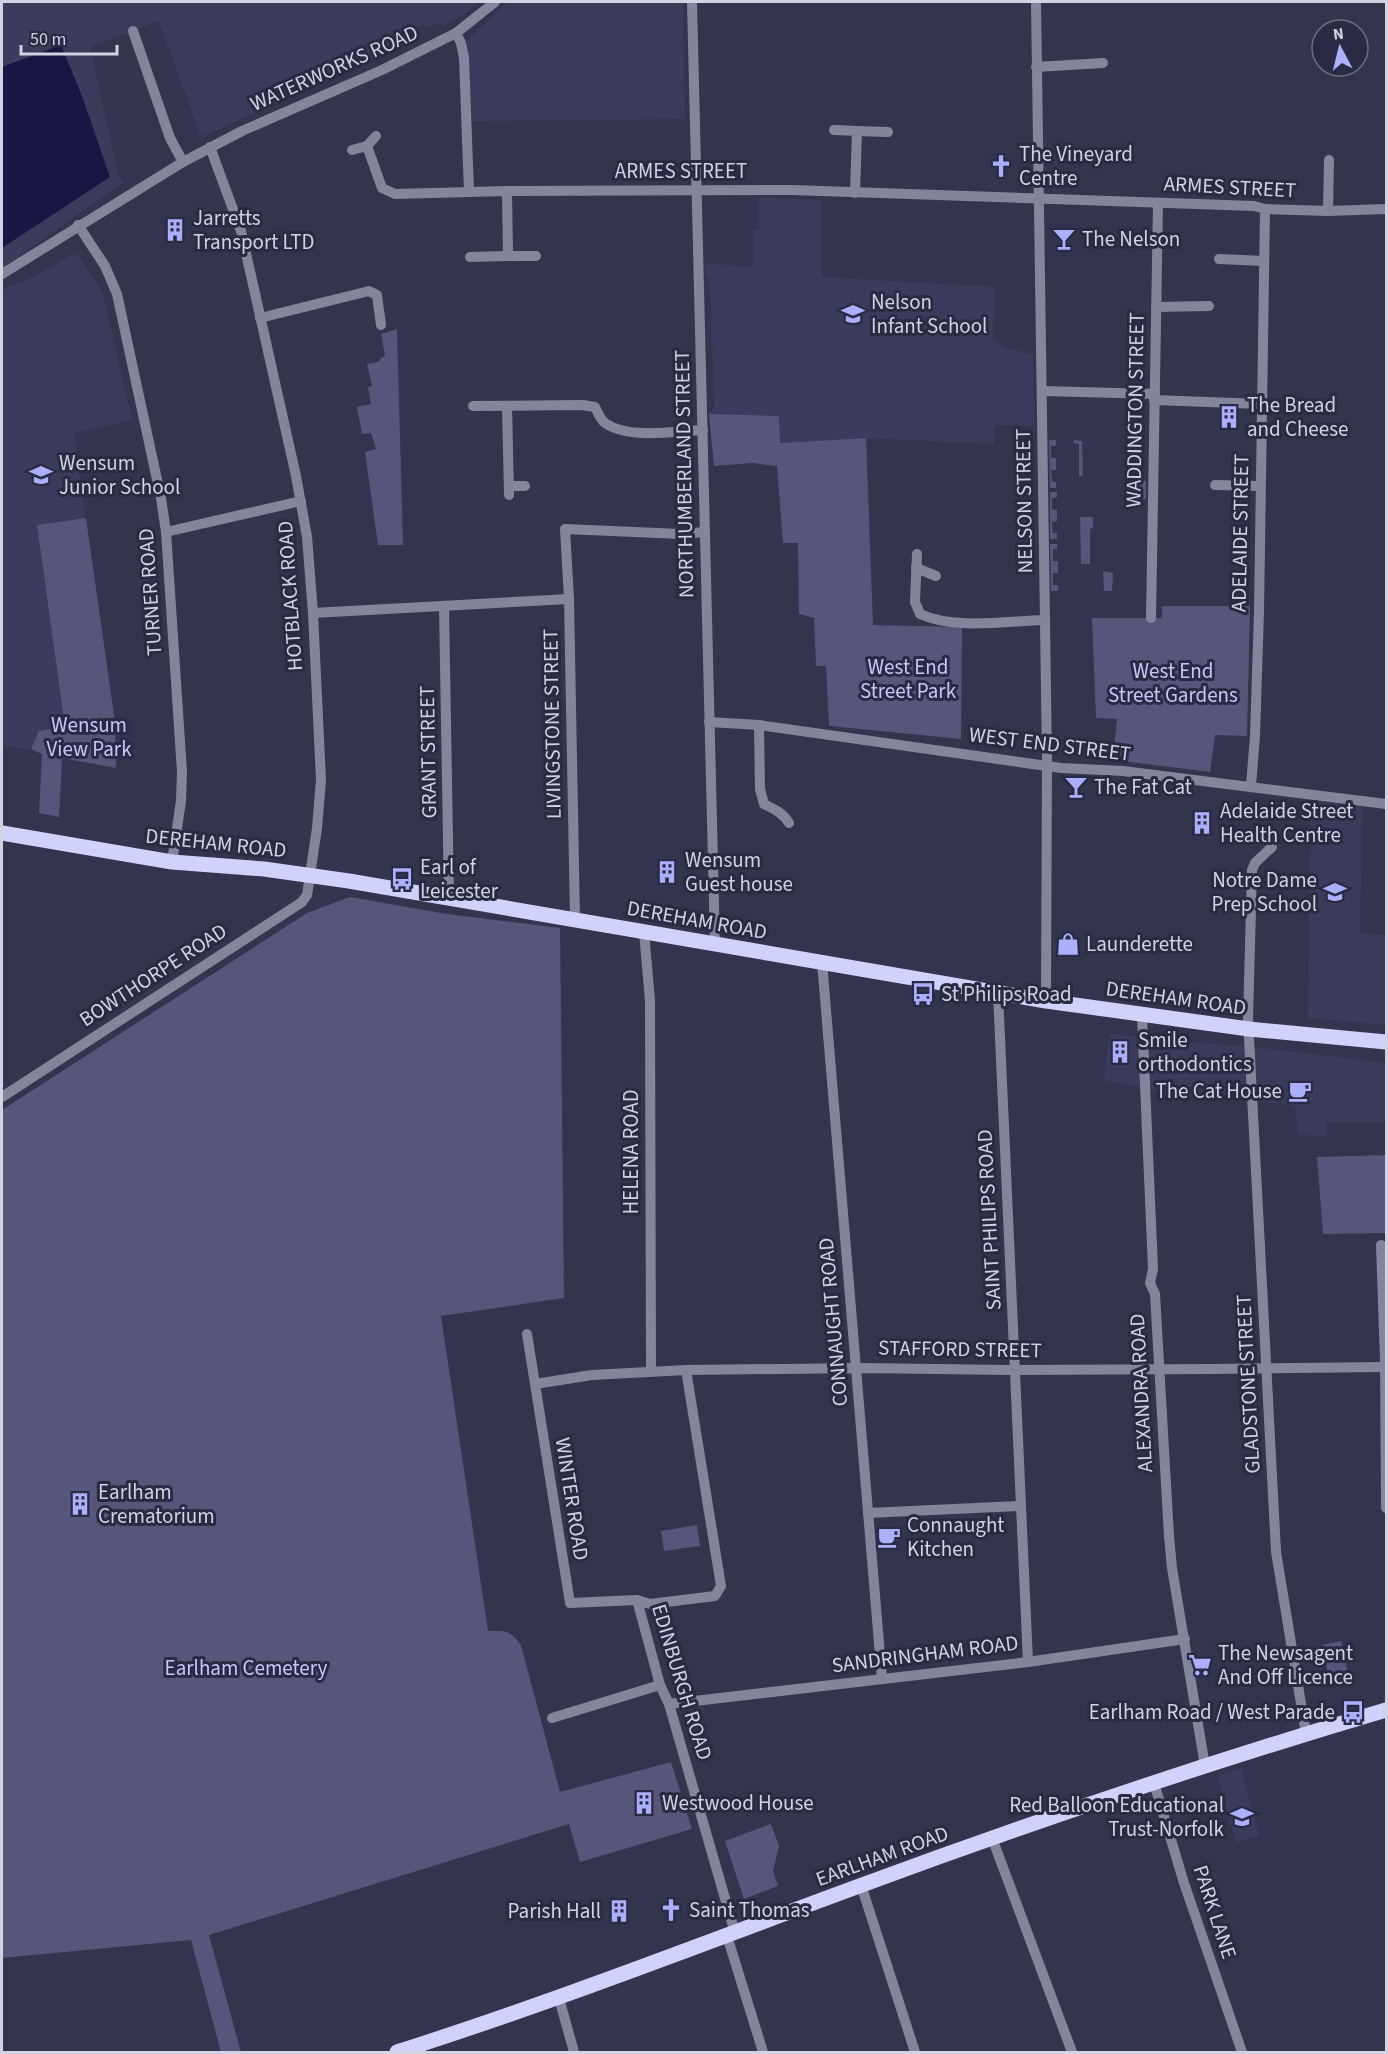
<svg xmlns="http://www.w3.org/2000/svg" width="1388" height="2054" font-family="'Source Sans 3',sans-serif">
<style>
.built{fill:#3b3c5c}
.green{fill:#55567a}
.water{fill:#1a1644}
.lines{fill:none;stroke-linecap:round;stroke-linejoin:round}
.minor{stroke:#83859d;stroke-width:10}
.major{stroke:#d0d2fb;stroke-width:15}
.labels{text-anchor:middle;stroke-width:6;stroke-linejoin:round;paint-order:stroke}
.street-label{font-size:21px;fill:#d1d2e2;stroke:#292a43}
.poi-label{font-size:21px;fill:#d1d2e2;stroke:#292a43;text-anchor:start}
.park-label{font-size:21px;fill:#c5c8f9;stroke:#292a43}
</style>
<rect width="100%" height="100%" fill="#33344e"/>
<g class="built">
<polygon points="2,2 480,2 467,12 444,26 440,22 429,28 422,25 416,28 414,36 402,41 402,47 201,137 159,21 90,47 118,174 123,183 2,268"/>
<polygon points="507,2 683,2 685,119 472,121 467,40"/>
<polygon points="759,198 822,200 822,277 995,287 993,340 1005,348 1033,354 1034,425 995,425 994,444 866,438 780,443 779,416 709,414 714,406 710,281 705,275 705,263 753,267 753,230 759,229"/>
<polygon points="76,253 103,293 132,420 74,433 86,518 37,525 65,728 39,732 31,749 2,746 2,289 33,277"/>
<polygon points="1311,801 1362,807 1360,934 1386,935 1386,1025 1308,1018"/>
<polygon points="1110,1033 1172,1041 1262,1048 1386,1063 1386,1122 1327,1123 1326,1136 1298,1135 1295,1105 1262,1102 1246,1096 1201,1099 1104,1080"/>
<polygon points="1241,1768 1259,1836 1236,1843 1218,1776"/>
</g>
<g class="green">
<polygon points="397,329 403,545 378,545 365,452 376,449 371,433 362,434 357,407 371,404 368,387 372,386 367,364 378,362 381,358 385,356 381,334"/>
<polygon points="709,414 779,416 780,443 866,438 873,625 962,627 961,739 829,726 826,666 816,666 814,618 799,614 798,543 783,543 777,466 752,463 714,466"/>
<polygon points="1049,440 1056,440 1056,446 1051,446 1051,458 1056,458 1056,470 1051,470 1052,481 1056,482 1056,488 1050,488"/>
<polygon points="1074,440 1082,441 1083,476 1079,476 1079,444 1074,443"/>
<polygon points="1132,481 1146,481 1146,499 1132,498"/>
<polygon points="1050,492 1057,492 1057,497 1052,498 1052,509 1057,510 1057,521 1052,522 1053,533 1057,533 1057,539 1050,539"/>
<polygon points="1080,517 1093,517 1093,528 1090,529 1090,564 1081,564"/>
<polygon points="86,518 115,722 116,768 62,758 59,817 39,813 42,754 31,749 39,731 65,727 37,525"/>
<polygon points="1050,544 1057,544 1057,549 1053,549 1053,561 1058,561 1058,573 1053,573 1053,585 1058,585 1058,591 1051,591"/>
<polygon points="1103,571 1113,573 1112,591 1104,591"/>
<polygon points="1162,606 1250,606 1247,736 1215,735 1210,772 1113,760 1117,719 1096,718 1092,618 1162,618"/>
<path d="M350 897 447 914 560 928 564 1298 441 1316 488 1631C507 1631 508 1629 521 1645L560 1792 671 1762 692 1829 580 1862 569 1824 209 1935 241 2052H221L191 1940 2 1958V1110L307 913Z"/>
<polygon points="1386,1155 1386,1233 1323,1234 1317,1157"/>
<polygon points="697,1525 700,1546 664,1551 661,1531"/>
<polygon points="1341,1641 1349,1678 1330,1683 1322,1645"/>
<polygon points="771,1824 779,1846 773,1871 778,1886 744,1899 725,1841"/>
</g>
<polygon class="water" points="61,45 82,96 110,177 2,248 2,67"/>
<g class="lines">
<g class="minor">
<polyline points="692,2 715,945"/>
<polyline points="1036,2 1047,760 1046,1001"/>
<polyline points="133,31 170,138 183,162"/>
<polyline points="456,33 461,43 464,58 469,192"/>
<polyline points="1036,67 1103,63"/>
<polyline points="834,130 857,131 855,193"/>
<polyline points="857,131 888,132"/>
<polyline points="367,146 382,188 395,194 507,191 792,190 1254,206 1265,209 1328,211 1386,209"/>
<polyline points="352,150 367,146 376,136"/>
<polyline points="507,191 508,256 536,256"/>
<polyline points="1328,211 1329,160"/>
<polyline points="78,225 105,266 117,294 161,498 166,532 182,772 181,801 172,862"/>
<polyline points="470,257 508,256"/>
<polyline points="1219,259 1264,261"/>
<polyline points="2,274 183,162 242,131 382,70 456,33 495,2"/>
<polyline points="1156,307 1209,306"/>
<polyline points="260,318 369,291 377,295 381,325"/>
<polyline points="1042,391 1155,394"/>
<polyline points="1154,400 1261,404"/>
<path d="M473 406 583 405 595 407C598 413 600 419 605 423 629 440 676 431 703 430"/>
<polyline points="507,406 509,495"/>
<polyline points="1215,485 1259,486"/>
<polyline points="509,486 525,486"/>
<polyline points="166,532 301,501"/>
<path d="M917 554 915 602 920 614C954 630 1007 621 1044 620"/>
<polyline points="916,568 936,576"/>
<polyline points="444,606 449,898"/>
<polyline points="313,613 569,599"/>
<polyline points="1151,618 1158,203"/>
<polyline points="709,722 759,725 1061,768 1123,771 1386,804"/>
<path d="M759 725 760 789 764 804C774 809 783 813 789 823"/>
<polyline points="1251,786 1255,736 1259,612 1265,209"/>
<polyline points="1272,847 1255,863 1252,870 1248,1019 1276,1552 1306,1734"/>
<polyline points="575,919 569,599 565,529 681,534 705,532"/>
<polyline points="644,932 650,1001 651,1372"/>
<polyline points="822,962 882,1679"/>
<polyline points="998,993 1028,1662"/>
<polyline points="1142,1015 1153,1269 1150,1283 1155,1294 1169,1536 1172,1568 1205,1766"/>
<polyline points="2,1097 296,906 302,902 307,895 317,828 321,780 313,613 307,537 296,476 241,231 210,147"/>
<polyline points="1381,1245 1385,1360 1386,1508"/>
<polyline points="527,1334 570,1603 637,1600"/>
<polyline points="686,1370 721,1586 715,1596 650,1604 637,1600 660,1685 669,1704 735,1933"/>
<polyline points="535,1384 592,1375 686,1370 863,1368 1008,1370 1212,1369 1386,1367"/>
<polyline points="868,1513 1020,1506"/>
<polyline points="669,1704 1028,1662 1185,1639"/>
<polyline points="552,1718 660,1685"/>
<polyline points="1154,1783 1184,1883 1242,2052"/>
<polyline points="992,1838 1072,2052"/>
<polyline points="861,1885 915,2052"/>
<polyline points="727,1936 763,2052"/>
<polyline points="559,1998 574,2052"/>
</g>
<g class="major">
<polyline points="2,833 172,862 264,869 349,881 1046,1001 1249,1029 1386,1042"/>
<path d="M397 2052C554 2002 707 1942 862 1885 1035 1821 1210 1762 1386 1710"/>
</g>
</g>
<defs>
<g id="church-bare" transform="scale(1.8)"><path d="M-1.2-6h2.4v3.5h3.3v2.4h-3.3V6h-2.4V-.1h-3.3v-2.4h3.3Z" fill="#acaffb" stroke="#292a43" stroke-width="2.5" paint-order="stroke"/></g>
<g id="building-bare" transform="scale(1.8)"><path d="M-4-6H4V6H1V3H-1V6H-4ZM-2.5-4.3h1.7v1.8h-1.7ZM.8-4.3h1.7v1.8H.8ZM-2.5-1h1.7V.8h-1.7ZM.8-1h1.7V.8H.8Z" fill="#acaffb" stroke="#292a43" stroke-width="2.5" paint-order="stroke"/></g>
<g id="bar-bare" transform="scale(1.8)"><path d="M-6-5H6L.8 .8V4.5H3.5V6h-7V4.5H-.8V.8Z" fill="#acaffb" stroke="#292a43" stroke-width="2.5" paint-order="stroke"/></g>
<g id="school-bare" transform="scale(1.8)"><path d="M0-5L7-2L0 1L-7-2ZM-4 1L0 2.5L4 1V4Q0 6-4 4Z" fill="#acaffb" stroke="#292a43" stroke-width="2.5" paint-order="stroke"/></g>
<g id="bus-bare" transform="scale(1.8)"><path d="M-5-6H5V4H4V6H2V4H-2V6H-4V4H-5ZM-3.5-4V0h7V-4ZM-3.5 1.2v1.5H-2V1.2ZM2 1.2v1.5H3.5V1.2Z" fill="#acaffb" stroke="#292a43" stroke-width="2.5" paint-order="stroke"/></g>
<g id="shop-bare" transform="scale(1.8)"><path d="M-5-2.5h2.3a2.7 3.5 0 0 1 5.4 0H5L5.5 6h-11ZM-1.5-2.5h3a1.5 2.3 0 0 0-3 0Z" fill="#acaffb" stroke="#292a43" stroke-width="2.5" paint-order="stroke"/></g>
<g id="cafe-bare" transform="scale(1.8)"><path d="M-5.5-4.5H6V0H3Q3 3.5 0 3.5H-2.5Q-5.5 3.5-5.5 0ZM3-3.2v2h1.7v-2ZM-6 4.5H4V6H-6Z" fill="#acaffb" stroke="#292a43" stroke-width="2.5" paint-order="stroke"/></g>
<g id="supermarket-bare" transform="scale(1.8)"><path d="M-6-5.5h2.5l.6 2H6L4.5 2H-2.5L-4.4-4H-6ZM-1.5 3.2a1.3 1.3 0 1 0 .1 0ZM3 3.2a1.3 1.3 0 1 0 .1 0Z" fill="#acaffb" stroke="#292a43" stroke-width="2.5" paint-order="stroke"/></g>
</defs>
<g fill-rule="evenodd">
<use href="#church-bare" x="1001" y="166"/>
<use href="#building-bare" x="175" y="230"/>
<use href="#bar-bare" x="1064" y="239"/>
<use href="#school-bare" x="853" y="314"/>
<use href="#building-bare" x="1229" y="417"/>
<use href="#school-bare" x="41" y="475"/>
<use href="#bar-bare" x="1076" y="787"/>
<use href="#building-bare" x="1202" y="823"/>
<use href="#building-bare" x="667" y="872"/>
<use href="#bus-bare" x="402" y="879"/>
<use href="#school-bare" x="1335" y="892"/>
<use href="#shop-bare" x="1068" y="944"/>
<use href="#bus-bare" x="923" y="994"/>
<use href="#building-bare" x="1120" y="1052"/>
<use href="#cafe-bare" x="1300" y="1091"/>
<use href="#building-bare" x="80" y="1504"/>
<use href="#cafe-bare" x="889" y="1537"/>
<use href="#supermarket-bare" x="1200" y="1665"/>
<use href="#bus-bare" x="1353" y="1712"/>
<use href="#building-bare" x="644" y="1803"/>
<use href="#school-bare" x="1242" y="1817"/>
<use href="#church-bare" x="671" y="1910"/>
<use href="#building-bare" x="619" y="1911"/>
</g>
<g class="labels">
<g class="street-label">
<text transform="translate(334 68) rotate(-24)" y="7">WATERWORKS ROAD</text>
<text x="681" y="178">ARMES STREET</text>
<text transform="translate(1230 187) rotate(3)" y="7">ARMES STREET</text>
<text transform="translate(1135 410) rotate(-89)" y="7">WADDINGTON STREET</text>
<text transform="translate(684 474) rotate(-91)" y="7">NORTHUMBERLAND STREET</text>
<text transform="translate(1024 501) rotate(-91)" y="7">NELSON STREET</text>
<text transform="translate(1240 533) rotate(-89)" y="7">ADELAIDE STREET</text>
<text transform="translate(150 592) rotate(-94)" y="7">TURNER ROAD</text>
<text transform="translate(290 596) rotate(-94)" y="7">HOTBLACK ROAD</text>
<text transform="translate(552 724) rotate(-91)" y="7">LIVINGSTONE STREET</text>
<text transform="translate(1050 744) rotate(7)" y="7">WEST END STREET</text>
<text transform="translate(428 752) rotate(-91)" y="7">GRANT STREET</text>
<text transform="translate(216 843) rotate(6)" y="7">DEREHAM ROAD</text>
<text transform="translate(697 920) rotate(10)" y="7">DEREHAM ROAD</text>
<text transform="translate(153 975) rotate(-33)" y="7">BOWTHORPE ROAD</text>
<text transform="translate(1176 998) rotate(8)" y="7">DEREHAM ROAD</text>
<text transform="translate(631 1152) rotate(-90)" y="7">HELENA ROAD</text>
<text transform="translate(989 1220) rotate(-93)" y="7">SAINT PHILIPS ROAD</text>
<text transform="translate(833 1322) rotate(-95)" y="7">CONNAUGHT ROAD</text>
<text transform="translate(960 1349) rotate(1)" y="7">STAFFORD STREET</text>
<text transform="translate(1248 1384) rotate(-93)" y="7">GLADSTONE STREET</text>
<text transform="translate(1141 1393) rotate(-93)" y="7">ALEXANDRA ROAD</text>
<text transform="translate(572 1499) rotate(81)" y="7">WINTER ROAD</text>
<text transform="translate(925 1654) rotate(-7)" y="7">SANDRINGHAM ROAD</text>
<text transform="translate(682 1682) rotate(73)" y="7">EDINBURGH ROAD</text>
<text transform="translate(882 1856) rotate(-20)" y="7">EARLHAM ROAD</text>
<text transform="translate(1215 1912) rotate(72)" y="7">PARK LANE</text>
</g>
<g class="poi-label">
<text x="1019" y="161">The Vineyard<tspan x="1019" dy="24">Centre</tspan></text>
<text x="193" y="225">Jarretts<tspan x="193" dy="24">Transport LTD</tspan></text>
<text x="1082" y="246">The Nelson</text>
<text x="871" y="309">Nelson<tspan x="871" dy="24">Infant School</tspan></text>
<text x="1247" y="412">The Bread<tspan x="1247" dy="24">and Cheese</tspan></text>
<text x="59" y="470">Wensum<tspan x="59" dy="24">Junior School</tspan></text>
<text x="1094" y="794">The Fat Cat</text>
<text x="1220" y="818">Adelaide Street<tspan x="1220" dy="24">Health Centre</tspan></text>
<text x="685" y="867">Wensum<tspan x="685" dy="24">Guest house</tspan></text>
<text x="420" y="874">Earl of<tspan x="420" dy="24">Leicester</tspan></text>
<text x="1317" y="887" text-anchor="end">Notre Dame<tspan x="1317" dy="24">Prep School</tspan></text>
<text x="1086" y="951">Launderette</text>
<text x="941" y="1001">St Philips Road</text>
<text x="1138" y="1047">Smile<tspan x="1138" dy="24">orthodontics</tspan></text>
<text x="1282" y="1098" text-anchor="end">The Cat House</text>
<text x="98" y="1499">Earlham<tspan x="98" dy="24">Crematorium</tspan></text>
<text x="907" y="1532">Connaught<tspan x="907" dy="24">Kitchen</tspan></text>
<text x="1218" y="1660">The Newsagent<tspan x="1218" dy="24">And Off Licence</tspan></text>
<text x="1335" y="1719" text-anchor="end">Earlham Road / West Parade</text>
<text x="662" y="1810">Westwood House</text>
<text x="1224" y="1812" text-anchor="end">Red Balloon Educational<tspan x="1224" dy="24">Trust-Norfolk</tspan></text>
<text x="689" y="1917">Saint Thomas</text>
<text x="601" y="1918" text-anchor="end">Parish Hall</text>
</g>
<g class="park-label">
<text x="908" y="674">West End<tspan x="908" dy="24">Street Park</tspan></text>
<text x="1173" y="678">West End<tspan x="1173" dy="24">Street Gardens</tspan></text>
<text x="89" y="732">Wensum<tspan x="89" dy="24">View Park</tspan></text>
<text x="246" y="1675">Earlham Cemetery</text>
</g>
</g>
<rect width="1388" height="2054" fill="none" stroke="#d1d2e2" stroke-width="6"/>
<g transform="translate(1340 48) rotate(353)"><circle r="28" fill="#292a43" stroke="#6c6d83" stroke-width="1.5"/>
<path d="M0-4.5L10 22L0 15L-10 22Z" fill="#acaffb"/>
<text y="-9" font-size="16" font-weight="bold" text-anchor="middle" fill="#d1d2e2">N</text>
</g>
<path d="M21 45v9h96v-9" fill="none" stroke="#d1d2e2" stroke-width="3"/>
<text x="30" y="45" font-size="18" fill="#d1d2e2" stroke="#292a43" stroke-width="4.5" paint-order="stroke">50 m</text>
</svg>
